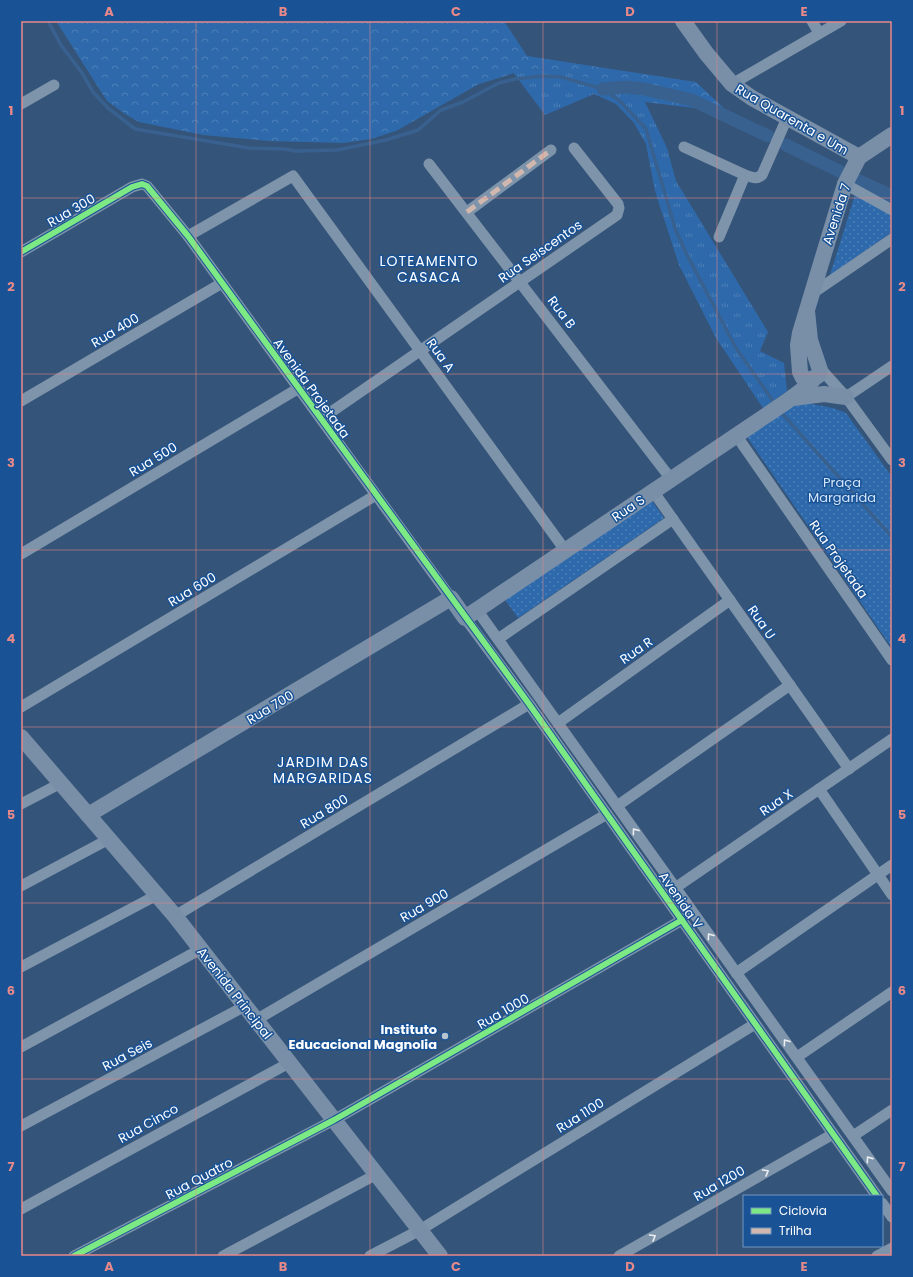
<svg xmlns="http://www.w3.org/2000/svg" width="913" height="1277" font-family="Poppins,sans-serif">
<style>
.grass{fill:url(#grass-tufts)}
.forest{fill:url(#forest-crowns)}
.park{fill:url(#park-dots)}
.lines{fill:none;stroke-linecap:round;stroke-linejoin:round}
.stream{stroke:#396190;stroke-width:3.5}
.canal{stroke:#396190;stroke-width:13}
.street{stroke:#7e94ab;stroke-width:11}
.secondary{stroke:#798fa8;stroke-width:16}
.quiet{stroke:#d1b7ad;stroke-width:5;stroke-dasharray:10 5;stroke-linecap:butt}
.cycleway-casing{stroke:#195295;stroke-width:8}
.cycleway{stroke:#7ce984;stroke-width:6}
.oneway{stroke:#eceff2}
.grid{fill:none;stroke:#e88989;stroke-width:1;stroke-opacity:0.55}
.poi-dot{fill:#b8c3d0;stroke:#195295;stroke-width:1.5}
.labels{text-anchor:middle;stroke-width:3;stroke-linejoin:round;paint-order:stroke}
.street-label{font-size:13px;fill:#fff;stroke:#195295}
.park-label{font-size:13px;fill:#d2e6fb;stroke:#195295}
.poi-label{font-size:13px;font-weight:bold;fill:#fff;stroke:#195295;text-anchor:end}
.neighbourhood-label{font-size:14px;letter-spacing:1px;fill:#fff;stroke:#195295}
.neatline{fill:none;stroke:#e88989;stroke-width:1.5}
.grid-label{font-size:13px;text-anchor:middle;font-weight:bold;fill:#e88989}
</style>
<defs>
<pattern id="grass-tufts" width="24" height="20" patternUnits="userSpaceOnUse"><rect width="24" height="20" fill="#2e6aab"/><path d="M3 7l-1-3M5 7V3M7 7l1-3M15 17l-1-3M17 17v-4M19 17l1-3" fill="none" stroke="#4d80b8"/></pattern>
<pattern id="forest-crowns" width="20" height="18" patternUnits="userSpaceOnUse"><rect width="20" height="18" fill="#2e6aab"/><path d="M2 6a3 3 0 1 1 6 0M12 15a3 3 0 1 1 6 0" fill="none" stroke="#4d80b8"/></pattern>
<pattern id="park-dots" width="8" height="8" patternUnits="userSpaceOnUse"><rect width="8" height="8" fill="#2e6aab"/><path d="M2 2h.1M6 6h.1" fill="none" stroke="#4d80b8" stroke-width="1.8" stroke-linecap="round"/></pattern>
</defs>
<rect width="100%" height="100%" fill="#355479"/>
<polygon class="grass" points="528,69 567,71 604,84 645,102 667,148 676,181 768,332 760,351 784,363 787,391 763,408 716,338 679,265 655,191 646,144 634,123 616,104 594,94 545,115 513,72"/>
<polygon class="forest" points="56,21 504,21 527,56 696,82 728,112 645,102 604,84 567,71 528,69 479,84 396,131 371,139 343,143 269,141 203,135 139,122 125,114 107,101"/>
<g class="park">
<polygon points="855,195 892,216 892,232 830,275"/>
<polygon points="801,402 833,408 846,413 892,477 892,648 747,437 794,404"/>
<polygon points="650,498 664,518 518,618 503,597"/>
</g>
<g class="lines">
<g class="stream">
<polyline points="48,21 61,45 82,73 93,92 108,108 135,129 249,148 284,149 296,151 337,150 386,140 418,130 441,110 463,102 499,83 515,79 542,76 561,77 603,89 620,101 646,129 675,228 685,251 736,348 775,404"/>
<polyline points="780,411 892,537"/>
</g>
<g class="canal">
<polyline points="603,89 626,87 644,89 692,100 768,136"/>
<polyline points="786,145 839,171"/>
<polyline points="859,181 892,196"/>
</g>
<g class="street">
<polyline points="812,21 819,33"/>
<polyline points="732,84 841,21"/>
<polyline points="21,104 54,85"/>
<path d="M684 147 745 175C751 177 756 180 762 175L787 118"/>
<polyline points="429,164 671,479"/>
<polyline points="845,184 892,210"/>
<polyline points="467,212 551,150"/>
<polyline points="188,236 293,176 565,550"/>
<polyline points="719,237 745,175"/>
<polyline points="21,252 132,187 142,184 147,186 188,236 451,598"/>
<polyline points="813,293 892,239"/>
<polyline points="819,367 846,397 892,460"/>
<polyline points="846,397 892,366"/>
<polyline points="21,401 222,283"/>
<polyline points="321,419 617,215 619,208 618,204 574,148"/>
<polyline points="736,435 892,660"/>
<polyline points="653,491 849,769"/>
<polyline points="21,554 299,388"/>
<polyline points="477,610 892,1191"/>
<polyline points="465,618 529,704 877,1196"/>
<polyline points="498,639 673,519"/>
<polyline points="21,707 376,495"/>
<polyline points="558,723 730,600"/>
<polyline points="819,789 892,895"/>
<polyline points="21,804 61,783"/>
<polyline points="617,806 790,685"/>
<polyline points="21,886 109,839"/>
<polyline points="675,888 892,739"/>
<polyline points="175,916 529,704"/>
<polyline points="21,967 157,895"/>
<polyline points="736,973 892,865"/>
<polyline points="256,1020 607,814"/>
<polyline points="21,1047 201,949"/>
<polyline points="797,1057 892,992"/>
<polyline points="21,1126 245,1006"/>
<polyline points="853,1136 892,1110"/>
<polyline points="882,1203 892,1217"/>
<polyline points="21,1209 289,1063"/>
<polyline points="74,1256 334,1120 682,920"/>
<polyline points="223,1256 377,1174"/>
<polyline points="370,1256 420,1230 755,1024"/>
<polyline points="619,1256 833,1134"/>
<polyline points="877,1256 892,1248"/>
</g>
<g class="secondary">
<polyline points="683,21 706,53 732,84 752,98 859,157"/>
<polyline points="807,311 810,340 820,370 818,376 809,380 803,378 800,372 798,345 800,333 845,184 859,157 892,135"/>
<polyline points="793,398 824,394 846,397"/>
<polyline points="21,737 175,916 440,1256"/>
<polyline points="88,815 451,598 465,618 786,402 801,391 813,380"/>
</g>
<polyline class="quiet" points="467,212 551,150"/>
<g class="cycleway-casing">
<g id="cycleway">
<polyline points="21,252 132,187 142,184 147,186 188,236 529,704 877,1196"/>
<polyline points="74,1256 334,1120 682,920"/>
</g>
</g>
<use href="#cycleway" class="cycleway"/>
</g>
<defs><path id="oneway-chevron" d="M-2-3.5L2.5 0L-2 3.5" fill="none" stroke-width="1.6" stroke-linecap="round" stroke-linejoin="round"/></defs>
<g class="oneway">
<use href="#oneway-chevron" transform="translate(635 831) rotate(-126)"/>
<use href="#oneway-chevron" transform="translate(710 936) rotate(-126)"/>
<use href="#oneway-chevron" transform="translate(786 1042) rotate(-126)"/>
<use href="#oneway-chevron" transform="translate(869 1159) rotate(-125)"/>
<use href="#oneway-chevron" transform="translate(766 1172) rotate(-30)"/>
<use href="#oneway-chevron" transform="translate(653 1237) rotate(-30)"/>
</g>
<path class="grid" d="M196 21V1256M370 21V1256M543 21V1256M717 21V1256M21 198H892M21 374H892M21 550H892M21 727H892M21 903H892M21 1079H892"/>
<circle class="poi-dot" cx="445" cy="1036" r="4"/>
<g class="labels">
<g class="street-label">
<text transform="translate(792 119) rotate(30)" y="5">Rua Quarenta e Um</text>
<text transform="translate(71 210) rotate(-30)" y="5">Rua 300</text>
<text transform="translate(836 214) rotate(-72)" y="5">Avenida 7</text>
<text transform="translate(540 251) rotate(-35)" y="5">Rua Seiscentos</text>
<text transform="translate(562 312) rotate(53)" y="5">Rua B</text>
<text transform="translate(115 330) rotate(-31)" y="5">Rua 400</text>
<text transform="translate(441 355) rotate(54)" y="5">Rua A</text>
<text transform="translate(312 388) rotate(54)" y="5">Avenida Projetada</text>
<text transform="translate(153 459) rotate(-31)" y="5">Rua 500</text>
<text transform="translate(628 508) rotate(-34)" y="5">Rua S</text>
<text transform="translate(839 559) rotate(55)" y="5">Rua Projetada</text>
<text transform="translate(192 589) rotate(-31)" y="5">Rua 600</text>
<text transform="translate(762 622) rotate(55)" y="5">Rua U</text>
<text transform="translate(636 650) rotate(-35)" y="5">Rua R</text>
<text transform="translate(270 707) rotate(-31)" y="5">Rua 700</text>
<text transform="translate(776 802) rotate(-34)" y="5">Rua X</text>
<text transform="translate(324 811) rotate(-31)" y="5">Rua 800</text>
<text transform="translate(681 900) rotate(55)" y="5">Avenida V</text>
<text transform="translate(424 905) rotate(-30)" y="5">Rua 900</text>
<text transform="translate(235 993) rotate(52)" y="5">Avenida Principal</text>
<text transform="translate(503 1011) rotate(-30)" y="5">Rua 1000</text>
<text transform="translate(127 1054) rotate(-28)" y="5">Rua Seis</text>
<text transform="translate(580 1115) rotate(-32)" y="5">Rua 1100</text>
<text transform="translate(148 1123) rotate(-29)" y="5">Rua Cinco</text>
<text transform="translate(199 1178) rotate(-28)" y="5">Rua Quatro</text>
<text transform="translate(719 1183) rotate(-30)" y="5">Rua 1200</text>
</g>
<g class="park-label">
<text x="842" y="487">Praça<tspan x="842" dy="15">Margarida</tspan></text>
</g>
<g class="poi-label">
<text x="437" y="1034">Instituto<tspan x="437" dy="15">Educacional Magnolia</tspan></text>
</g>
<g class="neighbourhood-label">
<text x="429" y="266">LOTEAMENTO<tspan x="429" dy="16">CASACA</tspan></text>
<text x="323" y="767">JARDIM DAS<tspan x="323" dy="16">MARGARIDAS</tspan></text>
</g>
</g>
<rect width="913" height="1277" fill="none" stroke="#195295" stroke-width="44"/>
<rect x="743" y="1195" width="140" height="52" fill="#195295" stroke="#7597bf"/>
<rect x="751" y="1208" width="20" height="6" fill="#7ce984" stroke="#7597bf"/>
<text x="779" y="1215" font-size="12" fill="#ffffff">Ciclovia</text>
<rect x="751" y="1228" width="20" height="6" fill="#d1b7ad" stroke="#7597bf"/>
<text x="779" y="1235" font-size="12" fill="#ffffff">Trilha</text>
<rect x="22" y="22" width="869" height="1233" class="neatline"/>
<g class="grid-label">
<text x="109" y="16">A</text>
<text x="283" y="16">B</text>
<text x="456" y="16">C</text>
<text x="630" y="16">D</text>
<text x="804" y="16">E</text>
<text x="11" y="115">1</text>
<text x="902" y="115">1</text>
<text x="11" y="291">2</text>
<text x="902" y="291">2</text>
<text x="11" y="467">3</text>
<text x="902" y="467">3</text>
<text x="11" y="643">4</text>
<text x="902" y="643">4</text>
<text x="11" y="819">5</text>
<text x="902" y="819">5</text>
<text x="11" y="995">6</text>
<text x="902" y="995">6</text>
<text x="11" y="1171">7</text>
<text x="902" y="1171">7</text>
<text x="109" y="1271">A</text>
<text x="283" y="1271">B</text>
<text x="456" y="1271">C</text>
<text x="630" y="1271">D</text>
<text x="804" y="1271">E</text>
</g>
</svg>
